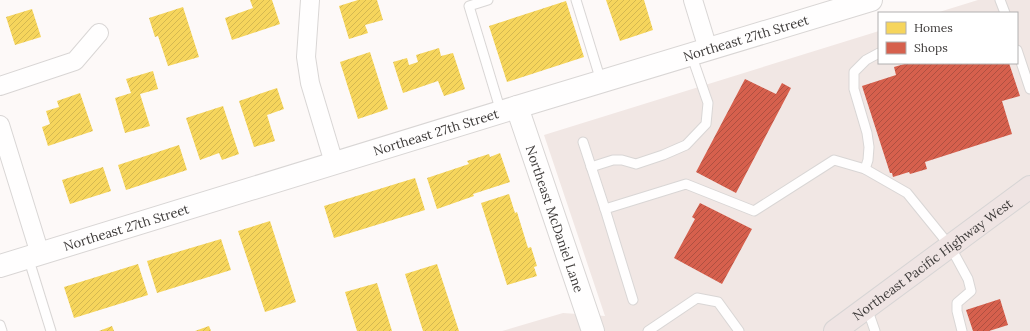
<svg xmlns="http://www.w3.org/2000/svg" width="1030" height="331" font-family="Lora,serif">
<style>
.built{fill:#f1e7e4}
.homes{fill:url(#homes-hatch)}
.shops{fill:url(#shops-hatch)}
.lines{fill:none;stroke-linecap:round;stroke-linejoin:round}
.lane-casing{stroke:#d9d6d5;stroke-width:11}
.street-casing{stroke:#d9d6d5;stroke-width:20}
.secondary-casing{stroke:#d9d6d5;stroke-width:24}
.highway-casing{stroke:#d7d5d5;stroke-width:24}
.lane{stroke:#fffefe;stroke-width:9}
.street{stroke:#fffefe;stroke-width:18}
.secondary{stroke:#fffefe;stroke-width:22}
.highway{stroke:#efe4e3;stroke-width:22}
.labels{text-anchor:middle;stroke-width:4;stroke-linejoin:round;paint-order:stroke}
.street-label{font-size:13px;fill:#3d3a39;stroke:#fff}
</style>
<defs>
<pattern id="homes-hatch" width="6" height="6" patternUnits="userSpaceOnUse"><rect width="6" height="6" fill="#f6d55c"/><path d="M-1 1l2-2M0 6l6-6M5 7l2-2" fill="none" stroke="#d4b851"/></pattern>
<pattern id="shops-hatch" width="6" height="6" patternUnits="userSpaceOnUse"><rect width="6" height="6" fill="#d6604d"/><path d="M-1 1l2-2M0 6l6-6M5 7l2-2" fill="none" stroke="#af5041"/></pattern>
</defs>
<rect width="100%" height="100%" fill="#fdf9f8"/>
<polygon class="built" points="978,0 1030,0 1030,331 502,331 563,313 605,316 544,135 879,31 879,63 1017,63 1017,13 936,13"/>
<g class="homes">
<polygon points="250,0 272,0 280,24 232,40 225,18 253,8"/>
<polygon points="358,0 377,0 383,20 365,25 368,33 349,39 339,6"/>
<polygon points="606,0 644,0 653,30 620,41"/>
<polygon points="566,1 584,57 507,82 489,26"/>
<polygon points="183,7 199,57 168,66 158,36 155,37 149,18"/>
<polygon points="32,9 41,37 15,45 6,17"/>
<polygon points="439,48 441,56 453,53 465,89 444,96 438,81 403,93 393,62 407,58 409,65 418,62 416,55"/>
<polygon points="370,52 388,109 358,119 340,62"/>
<polygon points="153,71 158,89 140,94 150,126 125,133 115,98 131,93 126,79"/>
<polygon points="277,88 284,109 267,115 275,141 254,147 239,101"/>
<polygon points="80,93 93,131 48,146 42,127 50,124 46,111 59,107 57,101"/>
<polygon points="223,106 239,154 222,160 219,153 200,160 186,118"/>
<polygon points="179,145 187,170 126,190 118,165"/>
<polygon points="500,153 510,182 473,194 474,196 437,209 427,178 469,164 467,161 489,154 490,157"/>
<polygon points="103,167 111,191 70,204 62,180"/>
<polygon points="415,178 425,210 334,238 324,206"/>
<polygon points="509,194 515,213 517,212 528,248 531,247 537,266 534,267 537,276 507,285 481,203"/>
<polygon points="270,221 296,302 265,312 238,231"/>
<polygon points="221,239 231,270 157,293 147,261"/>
<polygon points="138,264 148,295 74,318 64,287"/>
<polygon points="437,264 459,331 423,331 405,274"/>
<polygon points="377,283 392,331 357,331 345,292"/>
<polygon points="112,326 114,331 99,331"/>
<polygon points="209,326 211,331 195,331"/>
</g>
<g class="shops">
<polygon points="908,63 1009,63 1020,96 1002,101 1012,134 925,162 927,169 910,174 909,172 893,177 892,173 890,173 862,86 896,75 894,67"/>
<polygon points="745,79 776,94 782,83 791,88 736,193 696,172"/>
<polygon points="700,203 752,229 722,284 674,258 695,219 692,217"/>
<polygon points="1000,299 1008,325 989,331 973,331 966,310"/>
</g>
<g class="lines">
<g class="lane-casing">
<g id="lane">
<polyline points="488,0 469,6 501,112"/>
<polyline points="576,0 601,81"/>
<polyline points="1000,0 1005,13"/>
<polyline points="1017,50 1030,89"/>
<polyline points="583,142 605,209"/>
<polyline points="591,167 613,160 622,160 636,164 663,155 686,145 706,124 708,103 691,54"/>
<polyline points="865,169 868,160 869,147 867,133 854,89 854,72 866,60 879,53"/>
<polyline points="28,257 51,331"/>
<polyline points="633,300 605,209 686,184 754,211 834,160 865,169 907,193 950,246 968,279 971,291 957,303 957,311 962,331"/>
<polyline points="867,308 875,331"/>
<polyline points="0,325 2,331"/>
<polyline points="648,331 697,298 718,302 739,331"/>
</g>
</g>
<g class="street-casing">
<g id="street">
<polyline points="310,0 306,57 310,83 334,163"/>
<polyline points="693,0 708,49"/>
<polyline points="0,86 75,61 99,33"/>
<polyline points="0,125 40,254"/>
</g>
</g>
<g class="secondary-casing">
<g id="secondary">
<path id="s1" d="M517 107 593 331"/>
<path id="s2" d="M0 266 517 107 871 0"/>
</g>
</g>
<g class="highway-casing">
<g id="highway">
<path id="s3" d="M835 331 1030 187"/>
</g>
</g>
<use href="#lane" class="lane"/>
<use href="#street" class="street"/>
<use href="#secondary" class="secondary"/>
<use href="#highway" class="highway"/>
</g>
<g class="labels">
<g class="street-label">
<text dy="5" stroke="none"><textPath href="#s2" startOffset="780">Northeast 27th Street</textPath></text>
<text dy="5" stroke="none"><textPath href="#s2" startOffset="456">Northeast 27th Street</textPath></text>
<text dy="5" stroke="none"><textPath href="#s1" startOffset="118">Northeast McDaniel Lane</textPath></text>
<text dy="5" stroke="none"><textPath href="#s2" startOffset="132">Northeast 27th Street</textPath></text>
<text dy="5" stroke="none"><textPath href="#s3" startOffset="121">Northeast Pacific Highway West</textPath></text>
</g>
</g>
<rect x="878" y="12" width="140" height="52" fill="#ffffff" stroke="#b1b0b0"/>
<rect x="886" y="22" width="20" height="12" fill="#f6d55c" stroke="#b1b0b0"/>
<text x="914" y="32" font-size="12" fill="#3d3a39">Homes</text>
<rect x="886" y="42" width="20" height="12" fill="#d6604d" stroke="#b1b0b0"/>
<text x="914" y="52" font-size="12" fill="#3d3a39">Shops</text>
</svg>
